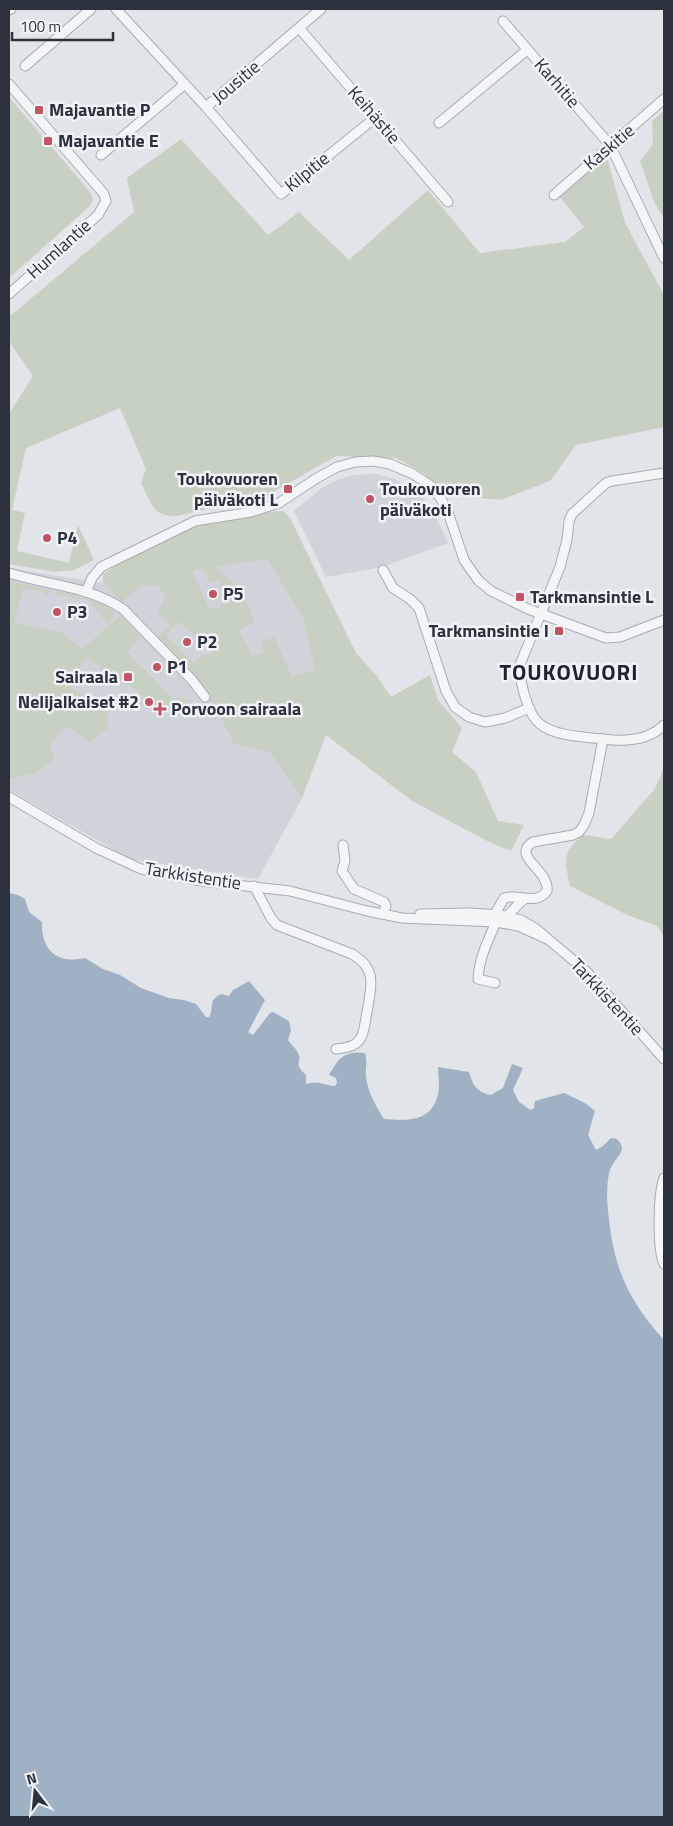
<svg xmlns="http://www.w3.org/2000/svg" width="673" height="1826" font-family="'Titillium Web',sans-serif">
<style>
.built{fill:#d0d3da}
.green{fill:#c7d1c3;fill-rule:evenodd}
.water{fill:#a0b1c4}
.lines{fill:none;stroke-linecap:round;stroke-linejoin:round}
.minor-casing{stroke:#a7abb2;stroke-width:11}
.minor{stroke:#f4f5f7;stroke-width:9}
.poi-dot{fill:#bf5563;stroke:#f1f3f6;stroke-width:2}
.labels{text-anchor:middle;stroke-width:5;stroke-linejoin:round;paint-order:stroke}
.street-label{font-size:18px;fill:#2b323e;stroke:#f1f3f6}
.poi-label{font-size:18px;font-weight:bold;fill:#2b323e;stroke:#f1f3f6;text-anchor:start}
.district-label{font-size:22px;font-weight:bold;letter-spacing:1px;fill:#1d232f;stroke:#f1f3f6}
</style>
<rect width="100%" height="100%" fill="#e1e4e8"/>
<g class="built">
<polygon points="376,474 395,479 423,497 435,515 448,543 382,567 326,577 294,511 323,487 339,479 355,475"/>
<polygon points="267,559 303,619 315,670 302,798 258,879 130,859 9,790 9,568 103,583"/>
</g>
<g class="green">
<polygon points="9,97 91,193 93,200 90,206 9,278"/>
<polygon points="664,111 664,218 655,204 640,161 653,144 652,121"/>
<path d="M181 139 268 235 299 212 349 260 428 190 480 253 565 242 584 227 559 196 607 157 625 223 664 295V427L576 445 550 481 501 500 460 496 444 491 423 473 396 458 336 456 266 496 176 516C152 516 151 502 141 483L146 469 120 408 26 448 12 510 25 513 17 551 69 563 78 525 94 560 74 570 55 572 9 564V414L33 376 9 341V317L134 212 127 178Z"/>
<path d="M277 511H283L290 518 356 653 377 676 391 697 430 675 438 700 462 728 452 752 476 772 498 821 524 825 511 851 491 843 412 801 326 735 302 798 270 752 234 744 215 706 189 673 190 671 157 638 170 626 158 612 166 597 158 585H141L122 602 103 583V574L140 551 200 523ZM267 559 303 619 315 670 292 677 274 637 261 642 265 652 253 657 240 632 239 630 254 623C245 592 240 587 215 567ZM203 569 210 583 218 580 228 602 220 606 219 610 209 608 193 573V570ZM179 621 212 652 211 654H204L194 663 166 635Z"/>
<polygon points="9,581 50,590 49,595 45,596 45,592 23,588 14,622 62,633 80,647 81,650 120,616 135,630 140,638 127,652 175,701 181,696 187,703 187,704 168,708 153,706 146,701 136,690 86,657 73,678 72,688 88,697 107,710 108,728 90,742 66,726 50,746 54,759 36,773 9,779"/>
<polygon points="57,591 98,602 106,605 114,612 114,616 107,624 90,601 61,595 58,598 55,594"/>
<path d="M664 768V937L657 926 627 915 570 886C565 860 561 852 584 835L611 839 654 790Z"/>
</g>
<path class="water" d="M9 893 18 895 25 899 29 912 42 922C41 951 58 964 85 958L103 969 120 975 141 988 169 998 184 1000 196 1004 206 1017H209C215 1007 207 1001 221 994L229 996 233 990 249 981 265 1000 248 1032 253 1035 270 1013 273 1012 289 1021 291 1030 288 1040C291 1045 296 1048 298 1053 303 1064 292 1062 306 1075V1084C320 1080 322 1085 335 1086L337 1083 336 1078 329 1075C339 1058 343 1051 365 1053 368 1063 365 1067 366 1077 368 1093 376 1106 384 1119 408 1121 432 1122 438 1094 440 1086 438 1075 438 1067L469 1072C473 1086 477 1092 491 1095L503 1088 512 1064 523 1068 513 1090 519 1102 530 1110 534 1108 535 1101 564 1093 585 1103 595 1111 588 1135 596 1150 603 1146 611 1138 617 1139 621 1144 622 1150C618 1158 611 1164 609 1173 606 1189 607 1204 609 1220 615 1271 629 1301 664 1340V1817H9Z"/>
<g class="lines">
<g class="minor-casing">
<g id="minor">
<polyline points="116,9 206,107 321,9"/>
<polyline points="9,10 11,9"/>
<polyline points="503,21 610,145 664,258"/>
<polyline points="300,29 448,202"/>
<polyline points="25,66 91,9"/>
<polyline points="9,84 104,194 106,201 98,215 9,294"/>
<polyline points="206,107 281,194 376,117"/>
<polyline points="439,123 527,50"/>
<polyline points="101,155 185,84"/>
<polyline points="554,195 664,99"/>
<polyline points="383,570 393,588 410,599 419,608 446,691 455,707 469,717 485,722 505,718 529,708"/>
<path d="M9 573C47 585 89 586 123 609L192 680 205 697"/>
<polyline points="86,592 92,578 101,567 195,521 251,512 279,503 317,478 337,467 355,462 373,461 390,464 413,474 431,486 441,499 448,512 464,560 478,580 491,591 528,609 606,638 620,637 664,620"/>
<path d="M603 739C585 737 554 736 540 724 527 714 521 683 519 667L560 567 567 540 569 521 572 514 606 483 612 481 664 473"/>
<polyline points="9,797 96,848 141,869 201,881 290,891 367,911 402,918 496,922 518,926 547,939"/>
<polyline points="343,845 345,861 342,871 354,889 384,902 386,906 383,914"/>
<path d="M254 886 271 918 277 925 352 954C378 969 371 987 367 1012 365 1021 365 1032 360 1039 355 1047 345 1048 336 1049"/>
<polyline points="420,914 470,913 500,915 521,920 535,928 587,972 664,1059"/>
<path d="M503 918C512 914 516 904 525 899"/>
<path d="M496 922 495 914 504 898C518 893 536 906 547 891 550 870 510 856 533 842L573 835 579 832 584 825 589 813 603 739C625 742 648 741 664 725"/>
<path d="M495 983 478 979C479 958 488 941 496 922"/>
<path d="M664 1178C658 1194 657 1249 664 1264"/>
</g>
</g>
<use href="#minor" class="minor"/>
</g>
<g class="poi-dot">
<rect x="34" y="105" width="10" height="10" rx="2.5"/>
<rect x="43" y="136" width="10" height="10" rx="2.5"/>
<rect x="283" y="484" width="10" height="10" rx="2.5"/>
<circle cx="370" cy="499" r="5"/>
<circle cx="47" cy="538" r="5"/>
<circle cx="213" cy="594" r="5"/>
<rect x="515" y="592" width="10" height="10" rx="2.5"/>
<circle cx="57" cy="612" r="5"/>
<rect x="554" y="626" width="10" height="10" rx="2.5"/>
<circle cx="187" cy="642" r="5"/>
<circle cx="157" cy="667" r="5"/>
<rect x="123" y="672" width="10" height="10" rx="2.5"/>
<circle cx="149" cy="702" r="5"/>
<path d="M157.5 701.5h5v5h5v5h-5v5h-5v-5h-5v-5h5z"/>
</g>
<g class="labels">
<g class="street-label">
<text transform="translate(236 82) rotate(-40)" y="6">Jousitie</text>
<text transform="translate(557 83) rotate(49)" y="6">Karhitie</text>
<text transform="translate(374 115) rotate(49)" y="6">Keihästie</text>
<text transform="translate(609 147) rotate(-40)" y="6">Kaskitie</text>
<text transform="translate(307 172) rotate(-39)" y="6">Kilpitie</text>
<text transform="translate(59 249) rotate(-42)" y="6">Humlantie</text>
<text transform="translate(193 876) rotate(9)" y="6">Tarkkistentie</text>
<text transform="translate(607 997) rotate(47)" y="6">Tarkkistentie</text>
</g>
<g class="poi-label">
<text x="49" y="116">Majavantie P</text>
<text x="58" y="147">Majavantie E</text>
<text x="278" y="485" text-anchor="end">Toukovuoren<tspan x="278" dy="21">päiväkoti L</tspan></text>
<text x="380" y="495">Toukovuoren<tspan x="380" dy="21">päiväkoti</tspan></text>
<text x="57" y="544">P4</text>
<text x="223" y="600">P5</text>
<text x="530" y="603">Tarkmansintie L</text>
<text x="67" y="618">P3</text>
<text x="549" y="637" text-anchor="end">Tarkmansintie I</text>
<text x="197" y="648">P2</text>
<text x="167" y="673">P1</text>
<text x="118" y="683" text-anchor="end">Sairaala</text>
<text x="139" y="708" text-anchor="end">Nelijalkaiset #2</text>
<text x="171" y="715">Porvoon sairaala</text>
</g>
<g class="district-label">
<text x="569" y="680">TOUKOVUORI</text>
</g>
</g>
<rect width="673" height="1826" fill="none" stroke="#2b323e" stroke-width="20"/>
<g transform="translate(35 1791) rotate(344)" stroke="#f1f3f6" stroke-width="4" paint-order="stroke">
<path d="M0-4L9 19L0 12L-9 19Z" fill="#2b323e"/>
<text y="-8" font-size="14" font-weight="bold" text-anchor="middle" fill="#2b323e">N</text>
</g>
<path d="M12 32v8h101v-8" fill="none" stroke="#2b323e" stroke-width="2.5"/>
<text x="20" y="32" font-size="15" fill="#2b323e" stroke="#f1f3f6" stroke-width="4" paint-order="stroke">100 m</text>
</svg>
